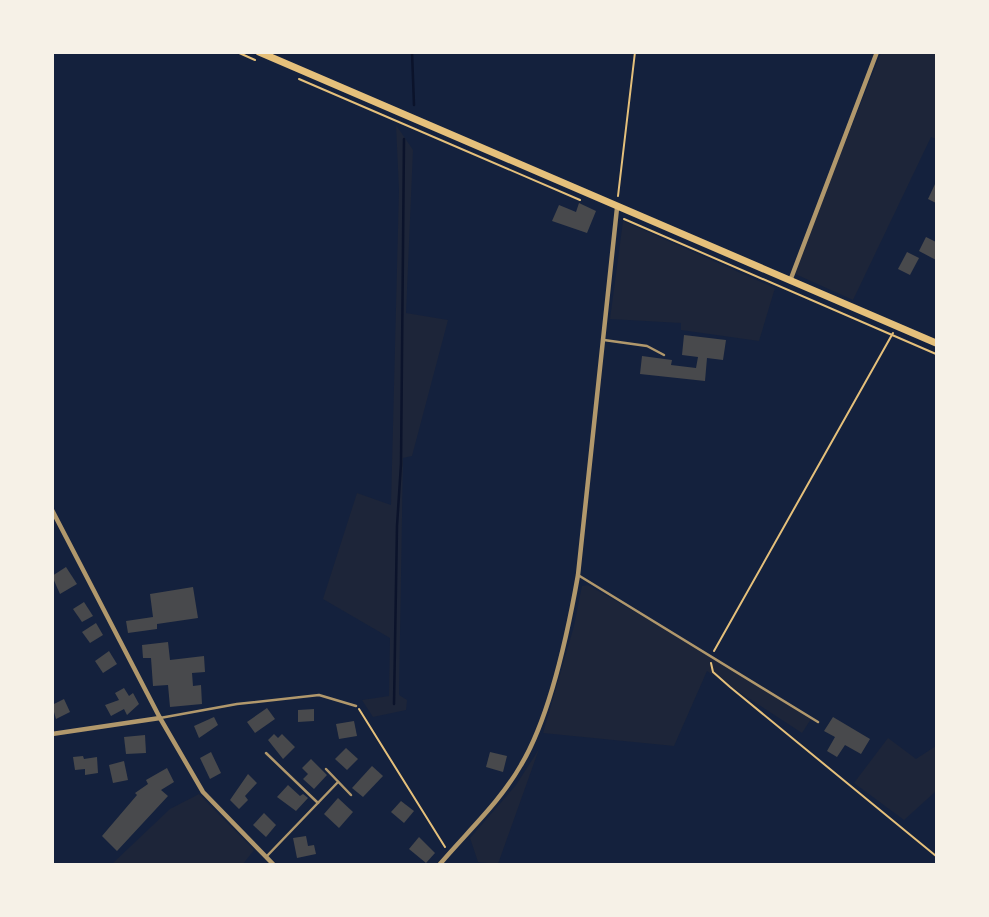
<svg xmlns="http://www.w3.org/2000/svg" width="989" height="917" font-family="Merriweather,serif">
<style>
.green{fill:#1d2539}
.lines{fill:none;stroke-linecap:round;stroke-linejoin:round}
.stream{stroke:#0b132b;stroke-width:2.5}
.building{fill:#48494c}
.path{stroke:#e5c07b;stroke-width:2}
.service{stroke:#b1986c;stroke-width:2.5}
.minor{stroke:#b1986c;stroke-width:4.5}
.secondary{stroke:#e5c07b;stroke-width:7}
</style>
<rect width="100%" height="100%" fill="#14213d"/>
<g class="green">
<polygon points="881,53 936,53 936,139 931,137 853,300 793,273"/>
<polygon points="396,125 413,150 406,313 448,320 412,456 403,458 399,695 407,700 406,710 373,717 362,700 389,696 390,638 323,599 357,493 391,505 399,190"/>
<polygon points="623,221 775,288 759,341 681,330 681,323 610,319"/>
<polygon points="588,585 711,655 811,719 802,733 707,671 674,746 543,733 574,626 582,586"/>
<polygon points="888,738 916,759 936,746 936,791 904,820 854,783"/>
<polygon points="539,749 498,864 478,862 470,838 516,785"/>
<polygon points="199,794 254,850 243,864 112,864 170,809"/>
</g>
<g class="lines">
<g class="stream">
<polyline points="412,52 414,105"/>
<polyline points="394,704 397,526 401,464 404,139"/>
</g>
</g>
<g class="building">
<polygon points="936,182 936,203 928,199"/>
<polygon points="579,203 596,211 587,233 552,221 559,205 576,212"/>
<polygon points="926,237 936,242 936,260 919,251"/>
<polygon points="907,252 919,258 910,275 898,269"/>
<polygon points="684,335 726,340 723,360 707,358 705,381 640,374 642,356 672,360 671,365 696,368 698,357 682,355"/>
<polygon points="66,567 77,584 60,594 52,576"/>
<polygon points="193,587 198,618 157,624 157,629 128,633 126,621 153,617 150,594"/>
<polygon points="84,602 93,616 82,622 73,609"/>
<polygon points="96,623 103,635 90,643 82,632"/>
<polygon points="168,642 170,660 204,656 205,672 192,673 193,686 201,685 202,704 170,707 168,685 153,686 151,658 143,658 142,645"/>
<polygon points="109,651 117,664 103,673 95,661"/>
<polygon points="124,688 129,696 133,693 139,704 127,715 124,709 111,716 105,705 119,700 115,693"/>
<polygon points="64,699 70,712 56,719 52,705"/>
<polygon points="267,708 275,719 255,733 247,722"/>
<polygon points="314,709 314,721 298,722 298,710"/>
<polygon points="214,717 218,725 199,738 194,726"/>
<polygon points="833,717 870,739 861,754 845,745 837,757 827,751 835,737 824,731"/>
<polygon points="354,721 357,736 339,739 336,724"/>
<polygon points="274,734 278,738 282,734 295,747 283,759 268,740"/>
<polygon points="145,735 146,753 126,754 124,737"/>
<polygon points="346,748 358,759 347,770 335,759"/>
<polygon points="211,752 221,773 210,779 200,758"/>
<polygon points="490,752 507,756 503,772 486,767"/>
<polygon points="83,756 84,759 97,757 98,773 85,775 85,769 75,770 73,757"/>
<polygon points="311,759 327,775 314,789 303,779 308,774 302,768"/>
<polygon points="124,761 128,780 113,783 109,765"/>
<polygon points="372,766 383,776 363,797 352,788"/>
<polygon points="167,768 174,782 161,790 168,796 117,851 102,836 137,795 135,793 148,784 146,780"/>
<polygon points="248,774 257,783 245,796 248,800 239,809 230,800"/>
<polygon points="288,785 300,796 303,794 308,798 296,811 277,797"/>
<polygon points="338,798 353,812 339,828 324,814"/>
<polygon points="401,801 414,811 404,823 391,812"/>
<polygon points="264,813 276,825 266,837 253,825"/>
<polygon points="306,836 308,846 314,845 316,854 297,858 293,838"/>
<polygon points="419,837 435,853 426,863 409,849"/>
</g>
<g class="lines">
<g class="path">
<polyline points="237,52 255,60"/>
<polyline points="299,79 580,200"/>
<polyline points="618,196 635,52"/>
<polyline points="624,219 936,354"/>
<polyline points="714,651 893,333"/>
<polyline points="711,663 713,672 730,687 936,856"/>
<polyline points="359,709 445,847"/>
</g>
<g class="service">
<polyline points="604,340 647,346 664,355"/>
<polyline points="578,575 818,722"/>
<polyline points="160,718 237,704 319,695 356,706"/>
<polyline points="266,753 318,803"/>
<polyline points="326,769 351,795"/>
<polyline points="266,857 338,782"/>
</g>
<g class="minor">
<polyline points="790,281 877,52"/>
<polyline points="52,510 160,718 203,792 273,864"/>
<polyline points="52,734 160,718"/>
<path d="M440 864C467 832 500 802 521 765 551 715 568 632 578 575L617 208"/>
</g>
<polyline class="secondary" points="259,52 936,343"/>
</g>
<rect width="989" height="917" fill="none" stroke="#f6f1e7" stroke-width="108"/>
</svg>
